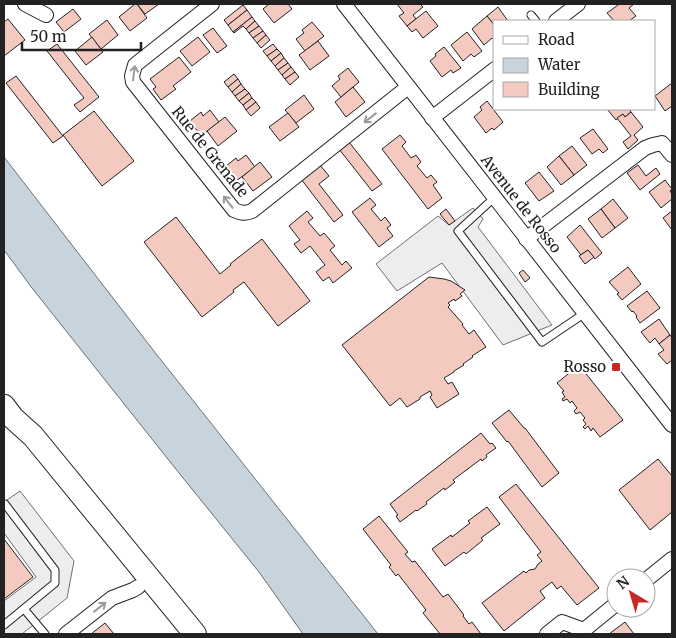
<svg xmlns="http://www.w3.org/2000/svg" width="676" height="638" font-family="Merriweather,serif">
<style>
.parking{fill:#ededed;stroke:#6f6f6f}
.water{fill:#c7d3dd;stroke:#6f6f6f}
.building{fill:#f3c9c0;stroke:#222}
.lines{fill:none;stroke-linecap:round;stroke-linejoin:round}
.service-casing{stroke:#222;stroke-width:9}
.minor-casing{stroke:#222;stroke-width:16}
.primary-casing{stroke:#222;stroke-width:24}
.service{stroke:#fff;stroke-width:7}
.minor{stroke:#fff;stroke-width:14}
.primary{stroke:#fff;stroke-width:22}
.oneway{stroke:#9c9c9c}
.poi-dot{fill:#c62828;stroke:#fff;stroke-width:2}
.labels{text-anchor:middle;stroke-width:4;stroke-linejoin:round;paint-order:stroke}
.street-label{font-size:15px;fill:#222;stroke:#fff}
.poi-label{font-size:15px;fill:#222;stroke:#fff;text-anchor:end}
</style>
<rect width="100%" height="100%" fill="#fff"/>
<g class="parking">
<polygon points="473,208 483,219 478,227 552,325 503,345 442,263 397,291 376,264 438,216 449,225"/>
<polygon points="20,491 74,561 67,598 22,634 4,634 4,601 36,577 4,533 4,502"/>
</g>
<polygon class="water" points="4,157 157,355 378,634 303,634 259,572 175,468 32,288 4,250"/>
<g class="building">
<polygon points="135,4 137,4 147,18 130,31 119,17"/>
<polygon points="137,4 159,4 145,14"/>
<polygon points="269,4 288,4 292,9 274,23 263,9"/>
<polygon points="397,4 420,4 423,7 413,15 416,19 407,26 399,16 404,13"/>
<polygon points="617,4 634,4 629,8 636,16 629,21 614,21 607,13 618,5"/>
<polygon points="243,5 247,10 228,25 224,20"/>
<polygon points="498,7 508,21 495,21 495,26 487,16"/>
<polygon points="73,9 81,19 64,32 56,22"/>
<polygon points="247,10 252,17 233,32 228,25"/>
<polygon points="426,11 438,26 423,38 416,29 412,32 407,26"/>
<polygon points="487,16 495,26 495,41 492,38 484,45 472,29"/>
<polygon points="252,17 255,21 246,29 243,26 234,33 233,32"/>
<polygon points="8,19 25,40 4,56 4,22"/>
<polygon points="107,20 118,35 101,49 89,34"/>
<polygon points="255,21 259,26 249,33 246,29"/>
<polygon points="312,22 324,36 305,51 296,39 304,33 302,30"/>
<polygon points="259,26 263,31 253,38 249,33"/>
<polygon points="213,28 227,46 217,53 203,35"/>
<polygon points="263,31 266,35 257,43 253,38"/>
<polygon points="467,32 482,51 474,57 471,54 463,61 451,45"/>
<polygon points="266,35 270,40 261,48 257,43"/>
<polygon points="92,37 103,52 86,65 75,51"/>
<polygon points="198,37 210,52 192,66 180,51"/>
<polygon points="318,41 329,56 310,70 299,55"/>
<polygon points="57,44 99,97 80,112 74,105 84,98 47,51"/>
<polygon points="273,44 277,49 267,56 263,51"/>
<polygon points="444,47 461,68 453,73 451,70 442,77 430,61 436,56 435,54"/>
<polygon points="277,49 281,53 271,61 267,56"/>
<polygon points="281,53 284,58 275,66 271,61"/>
<polygon points="179,57 191,72 173,86 176,89 161,100 153,89 156,87 150,79"/>
<polygon points="284,58 288,63 278,70 275,66"/>
<polygon points="288,63 291,67 282,75 278,70"/>
<polygon points="291,67 295,72 285,79 282,75"/>
<polygon points="348,68 359,82 341,97 332,86 340,79 338,76"/>
<polygon points="295,72 299,77 290,85 285,79"/>
<polygon points="234,74 238,79 228,87 224,82"/>
<polygon points="16,76 63,136 53,143 6,83"/>
<polygon points="238,79 241,84 232,92 228,87"/>
<polygon points="672,83 672,106 665,111 655,96"/>
<polygon points="241,84 245,89 235,96 232,92"/>
<polygon points="353,87 365,102 346,117 335,102"/>
<polygon points="245,89 249,93 239,101 235,96"/>
<polygon points="249,93 252,98 243,105 239,101"/>
<polygon points="304,95 314,109 296,123 285,110"/>
<polygon points="252,98 256,102 246,110 243,105"/>
<polygon points="487,101 503,122 494,130 492,128 486,133 474,117 482,110 480,107"/>
<polygon points="256,102 260,108 251,116 246,110"/>
<polygon points="607,109 629,109 631,112 625,117 623,114 616,120"/>
<polygon points="210,110 219,122 201,136 190,121 201,112 203,116"/>
<polygon points="94,111 134,161 102,186 63,135"/>
<polygon points="631,112 643,127 634,135 638,140 628,149 623,142 631,136 617,118 623,114 625,117"/>
<polygon points="288,113 299,127 280,141 269,127"/>
<polygon points="225,117 237,131 218,146 207,131"/>
<polygon points="593,129 608,149 603,153 599,149 592,154 580,138"/>
<polygon points="400,135 406,142 402,146 411,158 416,155 421,162 417,166 427,178 431,175 437,182 433,185 442,198 428,209 382,149"/>
<polygon points="349,142 382,184 372,191 339,149"/>
<polygon points="572,146 587,165 574,175 559,156"/>
<polygon points="246,155 255,167 236,181 225,167 236,158 238,161"/>
<polygon points="559,156 574,175 561,185 547,167"/>
<polygon points="260,162 272,177 253,191 242,177"/>
<polygon points="320,165 329,176 319,184 343,215 334,222 301,179"/>
<polygon points="638,165 646,176 656,168 660,174 640,190 627,173"/>
<polygon points="539,172 554,191 539,201 525,183"/>
<polygon points="665,180 672,189 670,191 672,194 672,199 661,208 649,192"/>
<polygon points="370,198 376,205 371,209 381,221 385,217 391,225 387,228 393,236 379,247 352,212"/>
<polygon points="613,199 628,218 615,228 601,209"/>
<polygon points="446,209 455,221 449,225 440,214"/>
<polygon points="601,209 615,228 602,238 588,219"/>
<polygon points="307,211 313,218 308,222 320,236 324,233 335,246 330,250 342,265 346,261 352,268 333,283 329,277 323,281 316,272 325,265 310,246 301,253 294,244 300,240 289,226"/>
<polygon points="672,211 672,230 663,218"/>
<polygon points="176,217 220,274 231,265 230,264 262,239 310,301 278,326 244,282 233,290 234,292 202,317 144,242"/>
<polygon points="580,225 602,253 595,259 588,250 581,255 567,237"/>
<polygon points="588,250 594,257 585,264 579,256"/>
<polygon points="628,267 641,284 622,300 617,294 619,293 609,282"/>
<polygon points="523,270 530,278 525,282 519,273"/>
<polygon points="429,277 444,279 451,281 465,290 460,294 462,296 455,301 454,299 448,303 450,305 448,307 463,324 462,325 469,334 474,330 486,347 472,356 473,357 463,364 464,365 454,371 454,372 444,378 448,384 452,382 459,394 437,408 430,397 432,395 430,391 420,397 420,399 407,407 400,398 390,406 342,345"/>
<polygon points="647,291 660,308 640,323 636,317 637,316 633,311 632,312 627,306"/>
<polygon points="659,319 670,335 659,344 655,338 650,343 641,332"/>
<polygon points="670,335 672,338 672,360 667,364 658,354 664,350 659,344"/>
<polygon points="579,365 623,420 600,437 593,428 591,431 588,426 585,429 583,427 586,424 583,420 585,418 580,412 576,414 574,411 577,408 572,401 570,403 567,399 563,401 562,399 565,397 562,392 564,391 557,383"/>
<polygon points="509,410 524,428 525,428 559,473 542,487 508,441 507,442 492,423"/>
<polygon points="481,433 490,444 492,443 496,448 486,455 487,457 482,461 481,459 453,480 455,482 445,490 444,488 426,502 427,504 417,511 416,510 400,522 396,516 398,515 390,504"/>
<polygon points="658,459 672,476 672,512 650,530 619,490"/>
<polygon points="516,484 599,588 577,605 561,586 557,589 552,582 540,591 545,598 504,631 482,603 524,571 526,573 529,570 535,569 538,564 542,561 537,555 541,552 499,497"/>
<polygon points="487,507 500,524 481,538 483,540 466,554 464,552 445,566 432,549 451,535 452,537 470,523 468,521"/>
<polygon points="379,516 408,552 405,554 412,562 415,561 443,597 448,594 464,615 463,616 469,624 472,622 481,634 440,634 423,613 426,610 398,574 396,576 389,567 391,565 363,529"/>
<polygon points="4,539 33,577 4,599"/>
<polygon points="625,622 634,634 609,634"/>
<polygon points="105,623 114,634 91,634"/>
</g>
<g class="lines">
<g class="service-casing">
<g id="service">
<polyline points="531,15 536,21"/>
<polyline points="495,197 458,231 542,342 585,313"/>
<polyline points="24,609 45,634"/>
<polyline points="4,625 55,583 55,570 5,504"/>
</g>
</g>
<g class="minor-casing">
<g id="minor">
<polyline points="25,4 46,15"/>
<path d="M212 4 135 65 132 76 133 82 234 210C241 213 245 214 252 211L408 87"/>
<polyline points="344,4 672,425"/>
<polyline points="556,21 578,4"/>
<polyline points="432,118 495,69"/>
<polyline points="526,239 645,148 653,145 662,143 672,155"/>
<polyline points="646,580 672,559"/>
<polyline points="584,630 616,604"/>
<polyline points="66,634 112,598 133,590 138,587"/>
<polyline points="547,634 562,622 584,630"/>
</g>
</g>
<g class="primary-casing">
<polyline id="primary" points="4,406 13,418 33,436 195,634"/>
</g>
<use href="#service" class="service"/>
<use href="#minor" class="minor"/>
<use href="#primary" class="primary"/>
</g>
<defs><path id="oneway-shaft" d="M-6 0H5M1.5-3L5.5 0L1.5 3" fill="none" stroke-width="1.6" stroke-linecap="round" stroke-linejoin="round" transform="scale(1.25)"/></defs>
<g class="oneway">
<use href="#oneway-shaft" transform="translate(134 73) rotate(-82)"/>
<use href="#oneway-shaft" transform="translate(370 118) rotate(142)"/>
<use href="#oneway-shaft" transform="translate(228 202) rotate(-128)"/>
<use href="#oneway-shaft" transform="translate(100 607) rotate(-38)"/>
</g>
<rect class="poi-dot" x="611" y="362" width="10" height="10" rx="2.5"/>
<g class="labels">
<g class="street-label">
<text transform="translate(210 152) rotate(51)" y="5">Rue de Grenade</text>
<text transform="translate(521 204) rotate(52)" y="5">Avenue de Rosso</text>
</g>
<g class="poi-label">
<text x="606" y="372">Rosso</text>
</g>
</g>
<rect width="676" height="638" fill="none" stroke="#222222" stroke-width="10"/>
<rect x="493" y="20" width="162" height="90" fill="#ffffff" stroke="#a7a7a7"/>
<rect x="503" y="36" width="25" height="8" fill="#ffffff" stroke="#a7a7a7"/>
<text x="538" y="45" font-size="15" fill="#222222">Road</text>
<rect x="503" y="58" width="25" height="15" fill="#c7d3dd" stroke="#a7a7a7"/>
<text x="538" y="70" font-size="15" fill="#222222">Water</text>
<rect x="503" y="82" width="25" height="15" fill="#f3c9c0" stroke="#a7a7a7"/>
<text x="538" y="95" font-size="15" fill="#222222">Building</text>
<g transform="translate(631 593) rotate(322)"><circle r="24" fill="#ffffff" stroke="#a7a7a7"/>
<path d="M0-4L9 19L0 12L-9 19Z" fill="#c62828"/>
<text y="-8" font-size="14" font-weight="bold" text-anchor="middle" fill="#222222">N</text>
</g>
<path d="M22 42v8h119v-8" fill="none" stroke="#222222" stroke-width="2.5"/>
<text x="30" y="42" font-size="15" fill="#222222" stroke="#ffffff" stroke-width="4" paint-order="stroke">50 m</text>
</svg>
